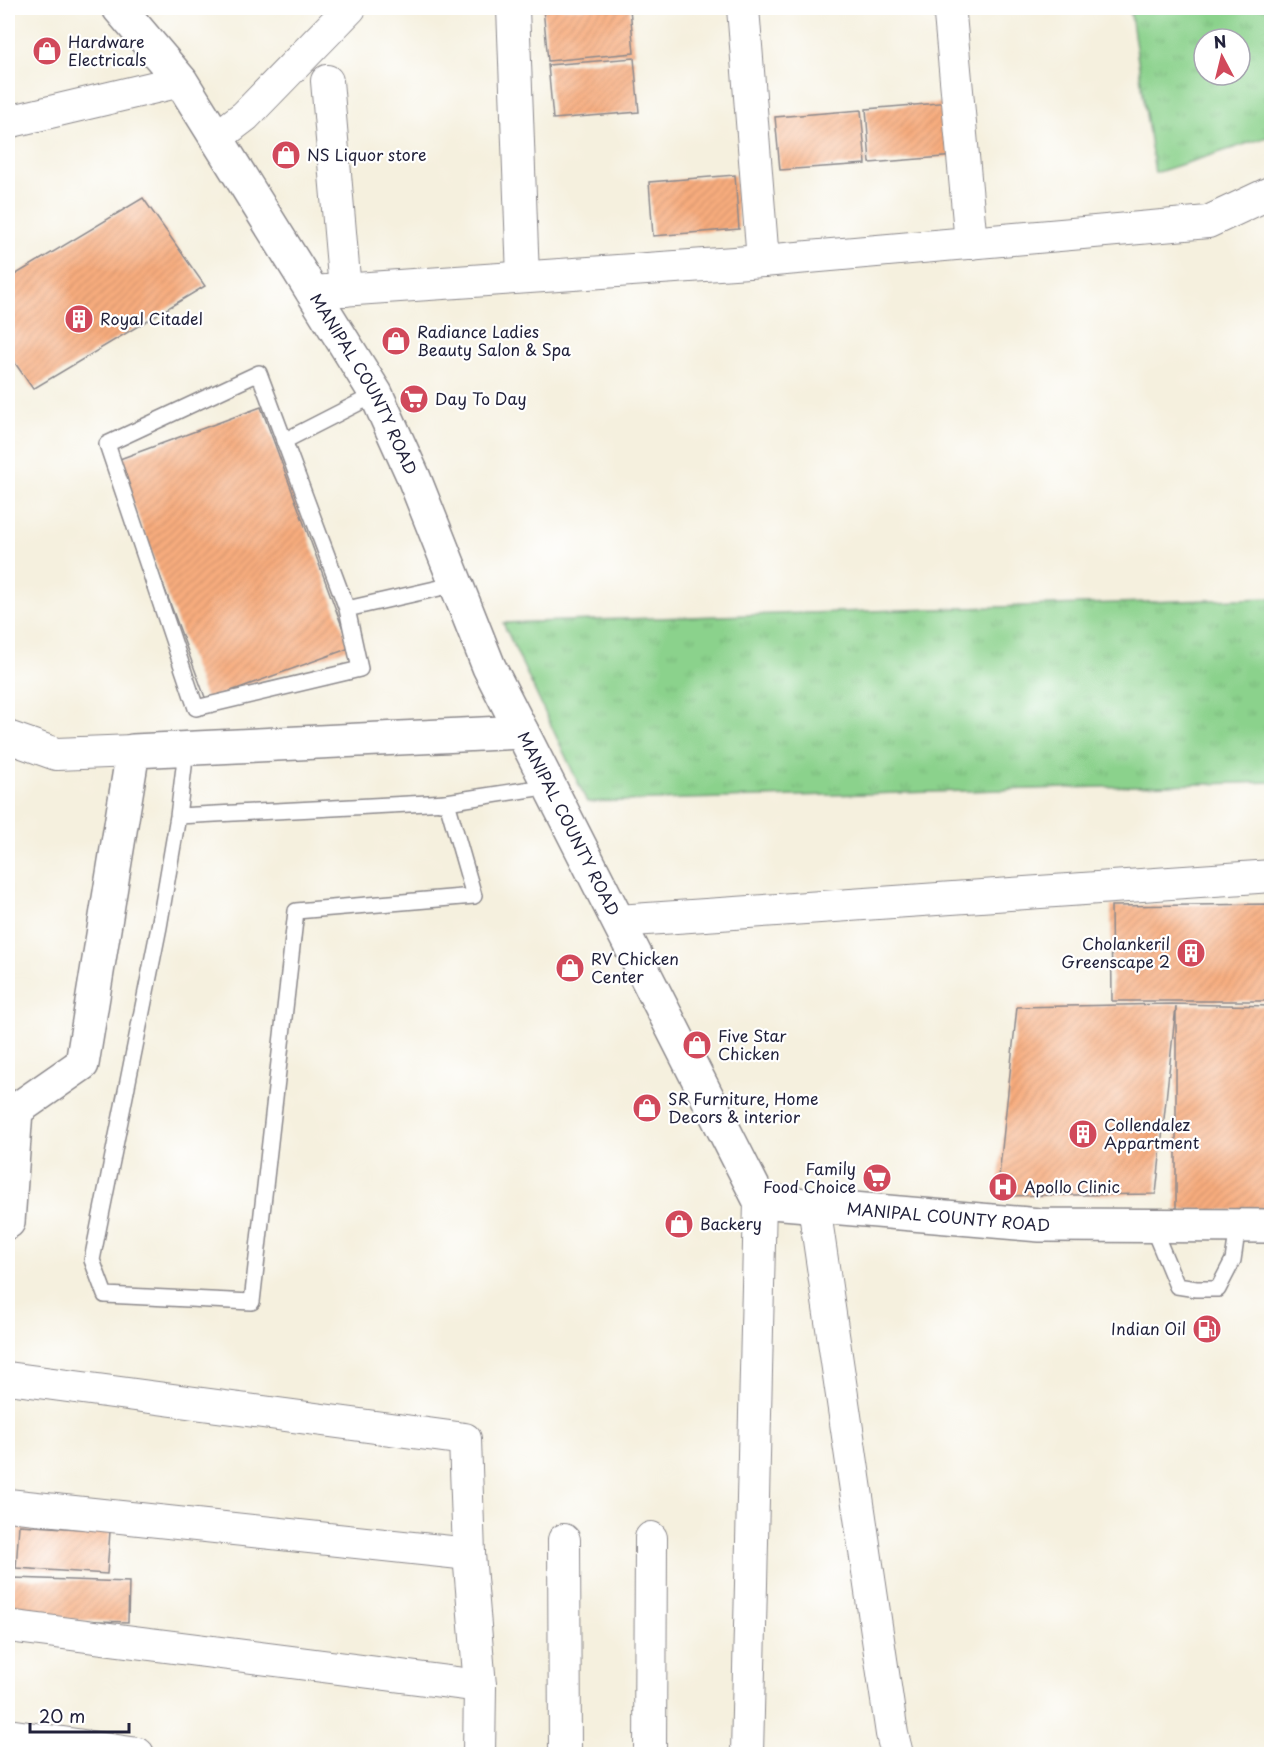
<svg xmlns="http://www.w3.org/2000/svg" width="1279" height="1762" font-family="'Playpen Sans',sans-serif">
<style>
.grass{fill:url(#grass-tufts);stroke:#567a64;stroke-width:1.5;fill-rule:evenodd}
.building{fill:url(#building-hatch)}
.lines{fill:none;stroke-linecap:round;stroke-linejoin:round}
.lane-casing{stroke:#8c898c;stroke-width:18}
.street-casing{stroke:#8c898c;stroke-width:34}
.secondary-casing{stroke:#8c898c;stroke-width:36}
.lane{stroke:#fff;stroke-width:15}
.street{stroke:#fff;stroke-width:32}
.secondary{stroke:#fff;stroke-width:33}
.labels{text-anchor:middle;stroke-width:4.5;stroke-linejoin:round;paint-order:stroke}
.poi-label{font-size:16px;fill:#22223b;stroke:#fff;text-anchor:start}
.street-label{font-size:16px;fill:#22223b;stroke:#fff}
</style>
<defs>
<pattern id="grass-tufts" width="24" height="20" patternUnits="userSpaceOnUse" patternTransform="scale(1.5)"><rect width="24" height="20" fill="#8bd28c"/><path d="M3 7l-1-3M5 7V3M7 7l1-3M15 17l-1-3M17 17v-4M19 17l1-3" fill="none" stroke="#78b47a"/></pattern>
<pattern id="building-hatch" width="6" height="6" patternUnits="userSpaceOnUse" patternTransform="scale(1.5)"><rect width="6" height="6" fill="#f7ac7d"/><path d="M-1 1l2-2M0 6l6-6M5 7l2-2" fill="none" stroke="#d3946d"/></pattern>
</defs>
<rect width="100%" height="100%" fill="#fff"/>
<filter id="ink" filterUnits="userSpaceOnUse"><feTurbulence type="fractalNoise" baseFrequency=".0167" numOctaves="2"/><feDisplacementMap in="SourceGraphic" scale="12" xChannelSelector="R" yChannelSelector="G"/><feConvolveMatrix kernelMatrix="1 2 1 2 8 2 1 2 1" color-interpolation-filters="sRGB"/></filter>
<filter id="wash" filterUnits="userSpaceOnUse"><feTurbulence type="fractalNoise" baseFrequency=".008" numOctaves="4" result="noise"/><feDisplacementMap in="SourceGraphic" scale="24" xChannelSelector="R" yChannelSelector="G"/><feGaussianBlur stdDeviation="1.35" result="paint"/><feColorMatrix in="noise" values="0 0 0 0 0 0 0 0 0 0 0 0 0 0 0 0 0 1.4 0 .05"/><feComposite in="paint" operator="in"/></filter>
<g filter="url(#wash)">
<rect width="100%" height="100%" fill="#f5f0de"/>
<g class="grass">
<path d="M1130 8H1271V136L1155 173ZM1204 39H1240V75H1204Z"/>
<polygon points="1271,598 1271,782 587,802 503,623"/>
</g>
<g id="blocks">
<g class="building">
<polygon points="543,8 630,8 634,53 548,61"/>
<polygon points="634,58 639,112 553,119 548,65"/>
<polygon points="951,102 955,156 870,163 866,109"/>
<polygon points="861,110 866,164 780,170 775,117"/>
<polygon points="735,175 739,229 653,236 649,182"/>
<polygon points="143,198 205,286 33,389 8,353 8,279"/>
<polygon points="261,407 350,648 206,700 117,460"/>
<polygon points="1272,904 1272,1001 1112,1001 1111,906"/>
<polygon points="1171,1004 1272,1006 1272,1211 1176,1210 1176,1006 1156,1194 997,1196 1017,1007"/>
<polygon points="19,1525 110,1531 107,1574 16,1568"/>
<polygon points="13,1578 129,1582 128,1622 12,1618"/>
</g>
</g>
</g>
<g filter="url(#ink)">
<use href="#blocks" fill-opacity="0" stroke="#8c898c" stroke-width="1.5"/>
<g class="lines">
<g class="lane-casing">
<g id="lane">
<polyline points="284,441 376,394"/>
<polyline points="347,609 259,373 107,444 196,708 360,669 347,609 457,584"/>
<polyline points="440,803 550,786"/>
<polyline points="178,816 447,802 474,896 296,911 252,1302 105,1295 92,1260 159,927 178,816 184,767 184,749"/>
<polyline points="1152,1226 1177,1286 1196,1289 1218,1289 1233,1260 1238,1226"/>
</g>
</g>
<g class="street-casing">
<g id="street">
<polyline points="513,8 523,277"/>
<polyline points="743,8 763,261"/>
<polyline points="950,15 971,243"/>
<polyline points="327,81 345,290"/>
<polyline points="8,122 181,81"/>
<polyline points="216,138 245,116 350,8"/>
<polyline points="312,292 763,261 1208,222 1272,192"/>
<polyline points="8,737 56,754 133,751"/>
<polyline points="618,921 1272,876"/>
<polyline points="814,1206 892,1734 897,1754"/>
<polyline points="8,1378 465,1439 469,1554 480,1686 479,1754"/>
<polyline points="8,1505 469,1554"/>
<polyline points="564,1540 565,1754"/>
<polyline points="8,1626 480,1686"/>
<polyline points="8,1735 138,1754"/>
<polyline points="650,1754 651,1538"/>
<polyline points="747,1754 760,1201"/>
</g>
</g>
<g class="secondary-casing">
<g id="secondary">
<path id="s1" d="M119 8 181 81 376 394 414 478 489 667 760 1201 1040 1225 1272 1226"/>
<polyline points="8,1222 16,1110 82,1064 133,751 522,732"/>
</g>
</g>
<use href="#lane" class="lane"/>
<use href="#street" class="street"/>
<use href="#secondary" class="secondary"/>
</g>
</g>
<defs>
<g id="shop-disc" transform="scale(1.5)"><circle r="9.5" fill="#d1495b" stroke="#fff"/><path d="M-5-2.5h2.3a2.7 3.5 0 0 1 5.4 0H5L5.5 6h-11ZM-1.5-2.5h3a1.5 2.3 0 0 0-3 0Z" fill="#fff"/></g>
<g id="building-disc" transform="scale(1.5)"><circle r="9.5" fill="#d1495b" stroke="#fff"/><path d="M-4-6H4V6H1V3H-1V6H-4ZM-2.5-4.3h1.7v1.8h-1.7ZM.8-4.3h1.7v1.8H.8ZM-2.5-1h1.7V.8h-1.7ZM.8-1h1.7V.8H.8Z" fill="#fff"/></g>
<g id="supermarket-disc" transform="scale(1.5)"><circle r="9.5" fill="#d1495b" stroke="#fff"/><path d="M-6-5.5h2.5l.6 2H6L4.5 2H-2.5L-4.4-4H-6ZM-1.5 3.2a1.3 1.3 0 1 0 .1 0ZM3 3.2a1.3 1.3 0 1 0 .1 0Z" fill="#fff"/></g>
<g id="hospital-disc" transform="scale(1.5)"><circle r="9.5" fill="#d1495b" stroke="#fff"/><path d="M-5-5h3v3.5h4V-5h3V5h-3V1.5h-4V5h-3Z" fill="#fff"/></g>
<g id="fuel-disc" transform="scale(1.5)"><circle r="9.5" fill="#d1495b" stroke="#fff"/><path d="M-5.5-6h7V0h2V4h1.3V-2.5L3-4.5l.8-.8L6-3V5H2.5V1h-1V6h-7ZM-4.2-4.7v3.2H.2V-4.7Z" fill="#fff"/></g>
</defs>
<g fill-rule="evenodd">
<use href="#shop-disc" x="47" y="51"/>
<use href="#shop-disc" x="286" y="155"/>
<use href="#building-disc" x="79" y="319"/>
<use href="#shop-disc" x="396" y="341"/>
<use href="#supermarket-disc" x="414" y="399"/>
<use href="#building-disc" x="1191" y="953"/>
<use href="#shop-disc" x="570" y="968"/>
<use href="#shop-disc" x="697" y="1045"/>
<use href="#shop-disc" x="647" y="1108"/>
<use href="#building-disc" x="1083" y="1134"/>
<use href="#supermarket-disc" x="877" y="1178"/>
<use href="#hospital-disc" x="1003" y="1187"/>
<use href="#shop-disc" x="679" y="1224"/>
<use href="#fuel-disc" x="1207" y="1329"/>
</g>
<g class="labels">
<g class="poi-label">
<text x="68" y="48">Hardware<tspan x="68" dy="18">Electricals</tspan></text>
<text x="307" y="161">NS Liquor store</text>
<text x="100" y="325">Royal Citadel</text>
<text x="417" y="338">Radiance Ladies<tspan x="417" dy="18">Beauty Salon &amp; Spa</tspan></text>
<text x="435" y="405">Day To Day</text>
<text x="1170" y="950" text-anchor="end">Cholankeril<tspan x="1170" dy="18">Greenscape 2</tspan></text>
<text x="591" y="965">RV Chicken<tspan x="591" dy="18">Center</tspan></text>
<text x="718" y="1042">Five Star<tspan x="718" dy="18">Chicken</tspan></text>
<text x="668" y="1105">SR Furniture, Home<tspan x="668" dy="18">Decors &amp; interior</tspan></text>
<text x="1104" y="1131">Collendalez<tspan x="1104" dy="18">Appartment</tspan></text>
<text x="856" y="1175" text-anchor="end">Family<tspan x="856" dy="18">Food Choice</tspan></text>
<text x="1024" y="1193">Apollo Clinic</text>
<text x="700" y="1230">Backery</text>
<text x="1186" y="1335" text-anchor="end">Indian Oil</text>
</g>
<g class="street-label">
<text dy="6" stroke="none"><textPath href="#s1" startOffset="450">MANIPAL COUNTY ROAD</textPath></text>
<text dy="6" stroke="none"><textPath href="#s1" startOffset="936">MANIPAL COUNTY ROAD</textPath></text>
<text dy="6" stroke="none"><textPath href="#s1" startOffset="1548">MANIPAL COUNTY ROAD</textPath></text>
</g>
</g>
<rect width="1279" height="1762" fill="none" stroke="#fff" stroke-width="30"/>
<g transform="translate(1222 57) rotate(353)"><circle r="28" fill="#ffffff" stroke="#a7a7b1" stroke-width="1.5"/>
<path d="M0-4.5L10 22L0 15L-10 22Z" fill="#d1495b"/>
<text y="-9" font-size="16" font-weight="bold" text-anchor="middle" fill="#22223b">N</text>
</g>
<path d="M30 1723v9h99v-9" fill="none" stroke="#22223b" stroke-width="3"/>
<text x="39" y="1723" font-size="18" fill="#22223b" stroke="#ffffff" stroke-width="4.5" paint-order="stroke">20 m</text>
</svg>
